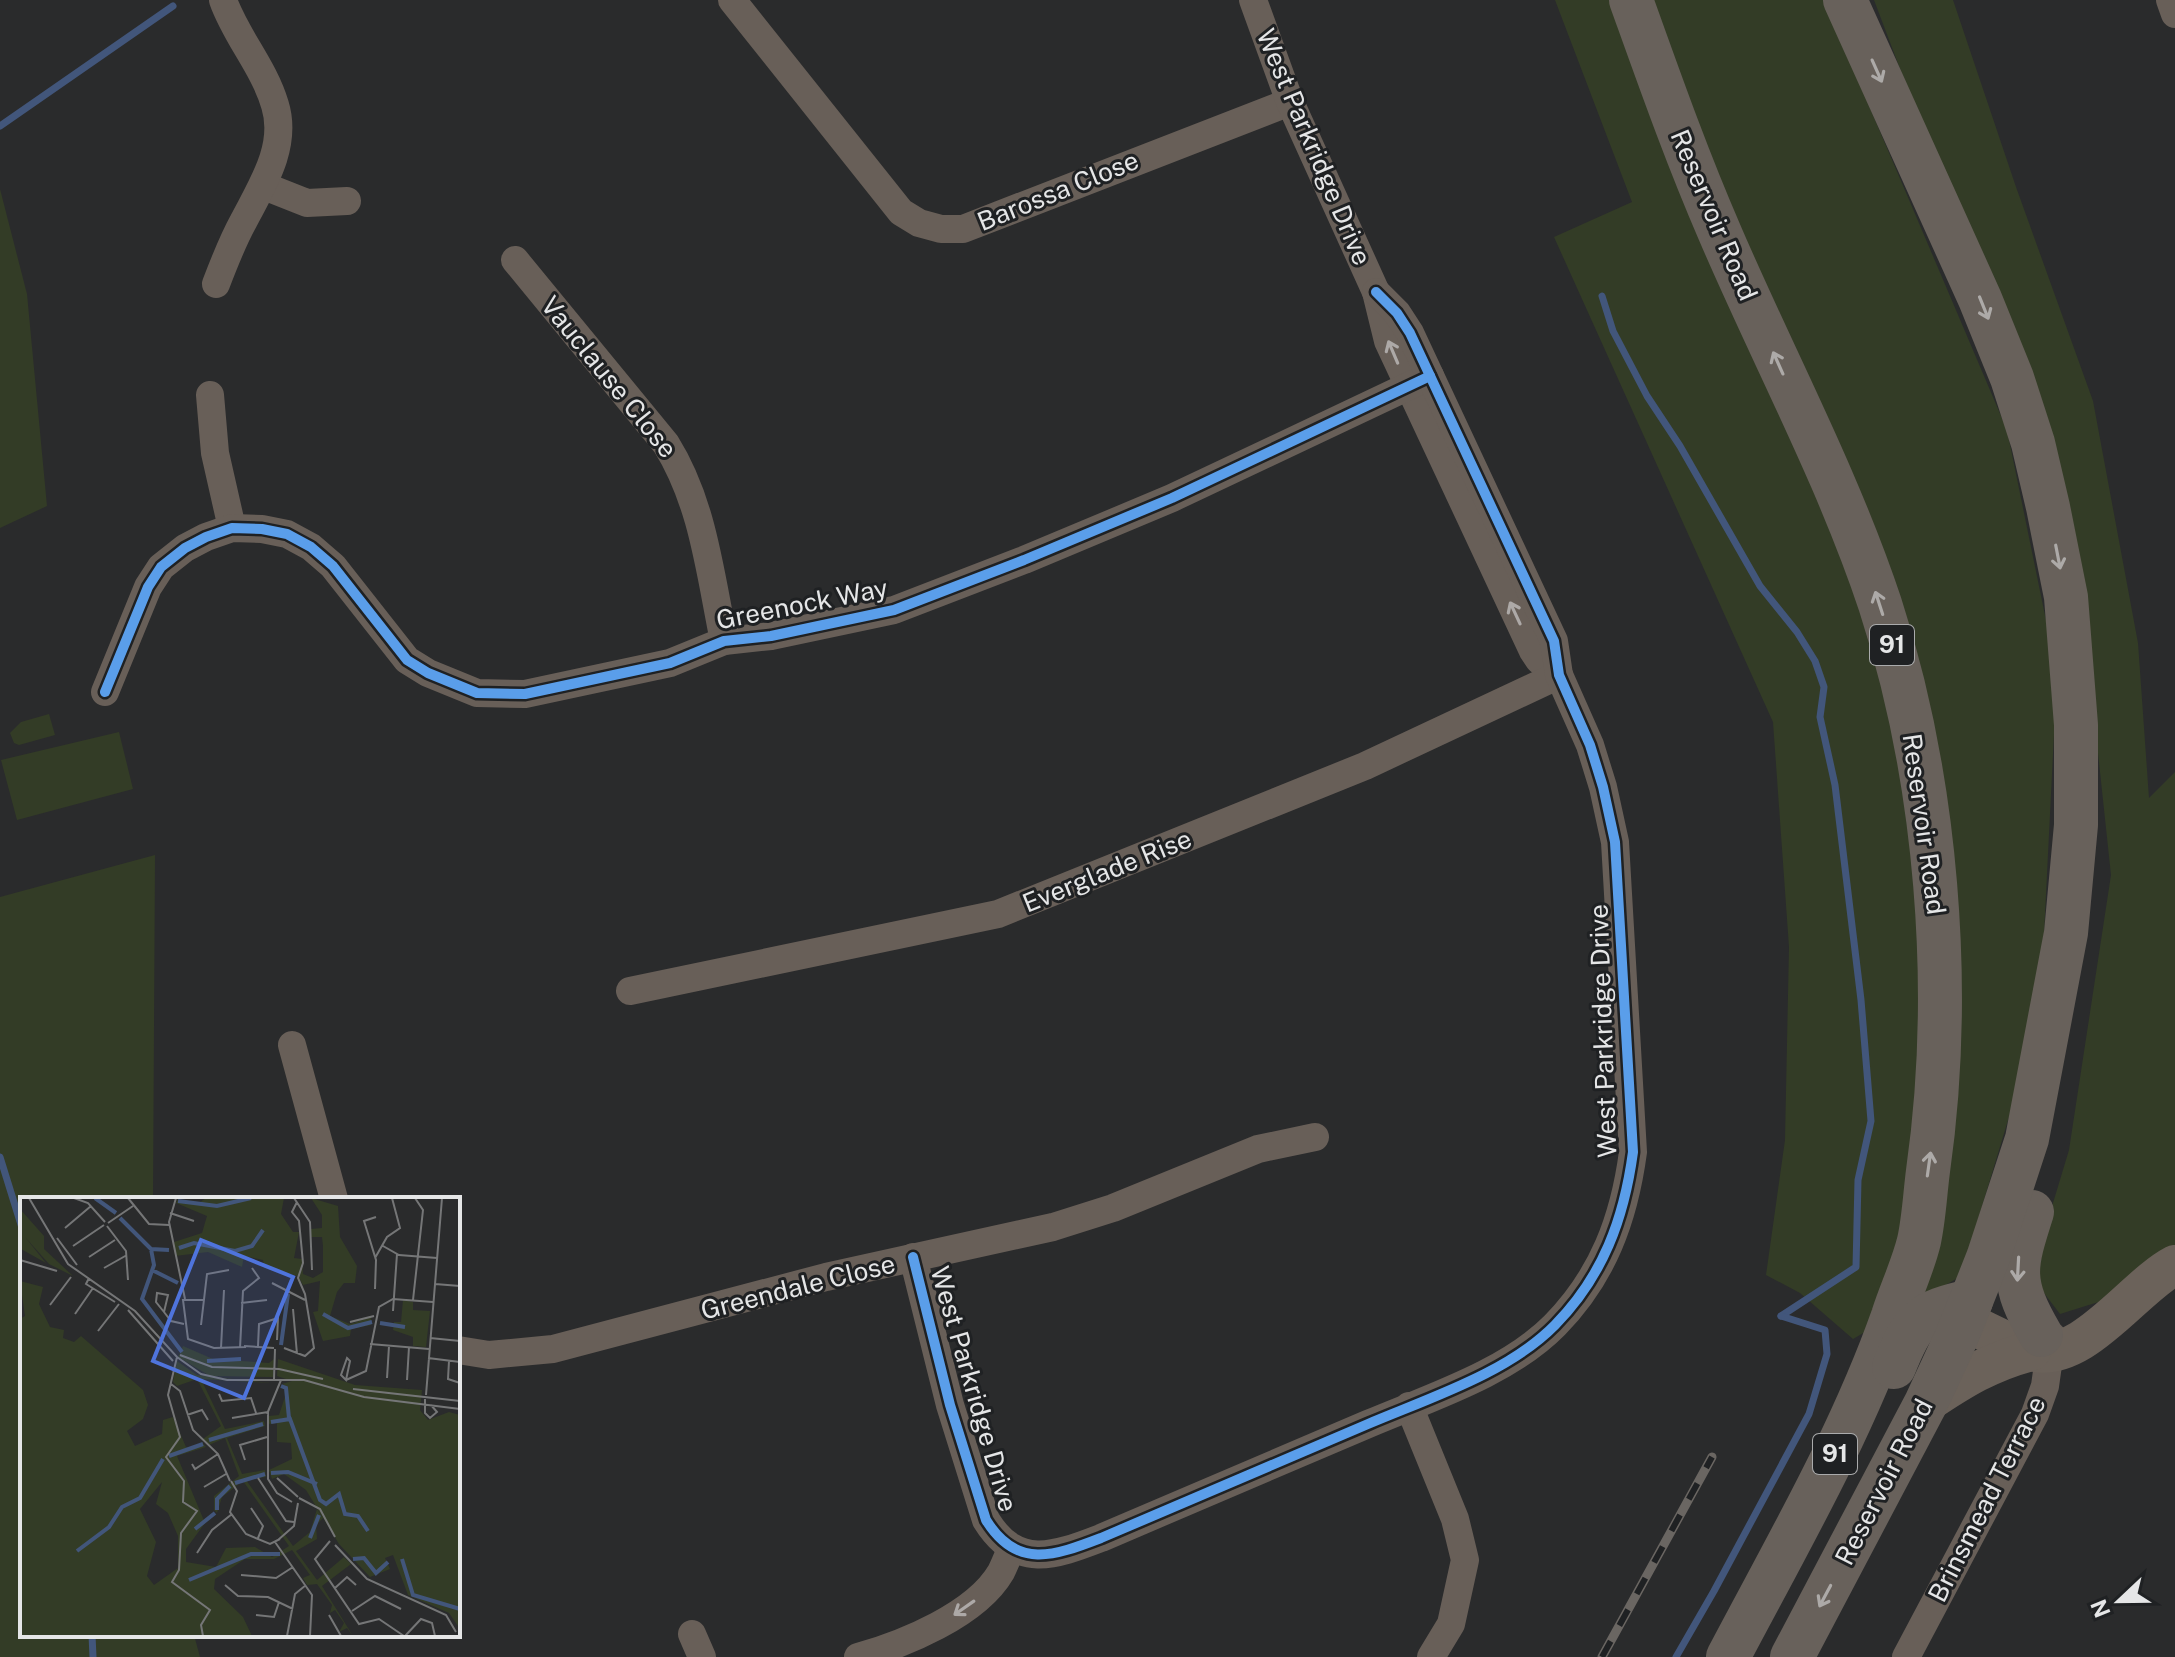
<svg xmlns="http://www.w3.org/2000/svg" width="2175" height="1657" font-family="'Public Sans',sans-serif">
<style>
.green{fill:#333c26}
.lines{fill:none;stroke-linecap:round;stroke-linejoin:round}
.stream{stroke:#42567b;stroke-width:7}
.street{stroke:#685f58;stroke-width:28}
.secondary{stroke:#6b625a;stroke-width:40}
.primary{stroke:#68615b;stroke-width:44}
.rail-casing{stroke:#6a6662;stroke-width:9}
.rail{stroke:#1f2123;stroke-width:6;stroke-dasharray:18;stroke-linecap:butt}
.cycleway-casing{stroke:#1f2123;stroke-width:15}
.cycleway{stroke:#5a9eea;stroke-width:10}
.oneway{stroke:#adaaa8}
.oneway2{stroke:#ada9a7}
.labels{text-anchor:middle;stroke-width:6;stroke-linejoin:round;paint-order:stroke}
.shield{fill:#1f2123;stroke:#aaabac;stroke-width:2}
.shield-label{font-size:24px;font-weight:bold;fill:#e5e6e7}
.street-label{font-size:26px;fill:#e5e6e7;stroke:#1f2123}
.inset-river{fill:none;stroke:#42567b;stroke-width:4}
.inset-road{fill:none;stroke:#757677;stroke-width:2}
.view{fill:#4f74dc;fill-opacity:0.15;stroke:#4f74dc;stroke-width:4}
.inset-edge{fill:none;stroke:#e5e6e7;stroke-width:4}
</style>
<rect width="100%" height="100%" fill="#2a2b2c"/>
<g class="green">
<polygon points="1555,0 1824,0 2007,430 2057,674 2040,1014 1961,1276 1853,1339 1800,1293 1766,1275 1785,1140 1789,947 1773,722 1554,237 1632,202"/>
<polygon points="1874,0 1953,0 2016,187 2093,401 2138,643 2149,798 2175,772 2175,1260 2124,1294 2060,1314 2031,1276 2069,1150 2111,875 2074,528"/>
<polygon points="0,189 27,294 47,506 0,528"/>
<polygon points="49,714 55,735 19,745 14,743 10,733 21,722"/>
<polygon points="119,732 133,789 17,820 1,760"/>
<polygon points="155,855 153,1199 22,1199 22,1635 194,1635 200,1657 0,1657 0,897"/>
</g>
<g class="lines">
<g class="stream">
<polyline points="0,126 173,6"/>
<polyline points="1602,296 1613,331 1647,396 1680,446 1760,586 1797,632 1815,661 1824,687 1820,717 1835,785 1861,1000 1871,1121 1858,1180 1856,1267 1781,1316"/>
<polyline points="0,1157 22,1228"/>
<polyline points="92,1635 93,1657"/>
<polyline points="1676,1657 1714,1591 1809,1414 1827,1354 1825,1330 1781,1316"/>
</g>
<g class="street">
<polyline points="732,0 901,212 919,223 941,229 963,229 1290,102"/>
<polyline points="1253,0 1290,102 1376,292 1388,341 1533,651 1539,660 1559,675"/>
<polyline points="2170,0 2175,14"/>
<polyline points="264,186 307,203 347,201"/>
<path d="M515 260 666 444C703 503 710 573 724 641"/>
<path d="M216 284C224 263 232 242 243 222 261 187 288 147 275 105 264 67 236 37 223 0"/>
<polyline points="210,395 215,453 232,528"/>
<polyline points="105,692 148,587 161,567 185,548 206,537 232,528 262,529 287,534 311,547 333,566 407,660 428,673 477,693 525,694 670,663 724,641 771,636 894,610 1024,560 1172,498 1430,376"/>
<polyline points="630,991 998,914 1365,766 1559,675"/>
<polyline points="292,1045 334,1199"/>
<path d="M913 1257 950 1405 986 1520C1017 1570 1054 1556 1101 1538 1190 1500 1279 1462 1368 1424 1429 1398 1508 1373 1555 1325 1603 1276 1624 1219 1633 1152L1615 842 1603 787 1590 745 1559 675 1554 641 1410 333 1397 313 1376 292"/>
<polyline points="458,1350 489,1355 553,1349 826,1277 1053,1227 1113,1208 1258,1149 1315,1137"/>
<polyline points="1409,1406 1455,1519 1465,1560 1451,1624 1431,1657"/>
<polyline points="692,1634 702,1657"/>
<path d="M858 1657C904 1644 976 1615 1001 1572 1005 1564 1008 1556 1011 1549"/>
<polyline points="1906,1657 2035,1414 2045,1386 2052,1336"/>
</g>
<g class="secondary">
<path d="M1963 1321C1985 1330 2008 1344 2031 1351 2082 1365 2133 1287 2175 1265"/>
<path d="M1926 1403C1962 1379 1989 1362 2031 1351"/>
</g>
<g class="primary">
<path d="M1631 0C1659 78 1686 155 1719 231 1772 355 1837 475 1880 604 1937 779 1954 988 1928 1171 1925 1194 1924 1218 1919 1241 1913 1266 1901 1291 1893 1316 1851 1435 1787 1545 1728 1657"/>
<path d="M2032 1212C2014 1268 2010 1282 2041 1335"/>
<path d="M1894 1367C1913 1320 1920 1312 1971 1301"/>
<polyline points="1792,1657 1926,1403 1957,1336 1988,1258 2027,1139 2066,933 2076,825 2076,725 2066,597 2048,507 2033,443 2012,378 1980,299 1845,0"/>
</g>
<g class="rail-casing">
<polyline id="rail" points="1602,1657 1712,1457"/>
</g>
<use href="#rail" class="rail"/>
<g class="cycleway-casing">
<g id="cycleway">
<polyline points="105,692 148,587 161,567 185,548 206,537 232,528 262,529 287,534 311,547 333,566 407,660 428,673 477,693 525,694 670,663 724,641 771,636 894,610 1024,560 1172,498 1430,376"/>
<path d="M913 1257 950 1405 986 1520C1017 1570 1054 1556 1101 1538 1190 1500 1279 1462 1368 1424 1429 1398 1508 1373 1555 1325 1603 1276 1624 1219 1633 1152L1615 842 1603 787 1590 745 1559 675 1554 641 1410 333 1397 313 1376 292"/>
</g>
</g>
<use href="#cycleway" class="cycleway"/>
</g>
<defs><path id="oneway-shaft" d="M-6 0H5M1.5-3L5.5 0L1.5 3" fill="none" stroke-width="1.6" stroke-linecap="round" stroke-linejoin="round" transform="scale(2)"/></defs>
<g class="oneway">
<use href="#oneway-shaft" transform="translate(1877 71) rotate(66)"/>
<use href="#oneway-shaft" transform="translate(1984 308) rotate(68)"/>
<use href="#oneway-shaft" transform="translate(1778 363) rotate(-114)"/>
<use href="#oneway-shaft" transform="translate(2058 557) rotate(79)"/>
<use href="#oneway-shaft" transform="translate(1879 603) rotate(-108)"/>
<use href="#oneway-shaft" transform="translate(1929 1164) rotate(-82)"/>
<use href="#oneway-shaft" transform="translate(2018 1269) rotate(93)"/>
<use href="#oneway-shaft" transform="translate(1825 1596) rotate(118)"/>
</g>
<g class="oneway2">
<use href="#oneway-shaft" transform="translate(1393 352) rotate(-113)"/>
<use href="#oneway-shaft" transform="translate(1515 613) rotate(-115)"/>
<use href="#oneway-shaft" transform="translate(964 1608) rotate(145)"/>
</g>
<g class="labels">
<g class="shield">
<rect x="1870" y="625" width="44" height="40" rx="6"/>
<rect x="1813" y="1434" width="44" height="40" rx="6"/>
</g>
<g class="shield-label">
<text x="1892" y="653">91</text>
<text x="1835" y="1462">91</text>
</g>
<g class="street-label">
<text transform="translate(1314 147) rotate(67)" y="9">West Parkridge Drive</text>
<text transform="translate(1058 191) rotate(-22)" y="9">Barossa Close</text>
<text transform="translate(1714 215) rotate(67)" y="9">Reservoir Road</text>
<text transform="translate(609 377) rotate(51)" y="9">Vauclause Close</text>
<text transform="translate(802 604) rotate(-11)" y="9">Greenock Way</text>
<text transform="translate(1924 824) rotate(82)" y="9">Reservoir Road</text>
<text transform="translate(1107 871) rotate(-22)" y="9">Everglade Rise</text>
<text transform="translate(1603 1031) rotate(-92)" y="9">West Parkridge Drive</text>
<text transform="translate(798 1287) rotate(-14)" y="9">Greendale Close</text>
<text transform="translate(974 1389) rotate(74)" y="9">West Parkridge Drive</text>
<text transform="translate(1884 1482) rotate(-63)" y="9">Reservoir Road</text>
<text transform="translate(1987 1499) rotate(-63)" y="9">Brinsmead Terrace</text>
</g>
</g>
<g transform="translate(20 1197)">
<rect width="440" height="440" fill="#2a2b2c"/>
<path d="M186 1H264L261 17 273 35H279L274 61 282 62 283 77 293 81 303 75V49L302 40H291V32L302 31V18L291 1 318 9 320 40 337 69 335 86H324L317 95 310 119 330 127 351 120V128L331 132 330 139 303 144 293 115 298 114 300 84 283 88 278 79 244 71 243 63 224 59 222 70 188 55 155 59 154 45 182 36 187 19 156 6 158 2 176 8ZM0 12 24 39V52L53 79 29 67 5 40 26 66 1 52ZM0 84 23 90 19 107 30 130 44 133 43 141 54 145 61 139 123 193 128 208 123 222 107 234 115 249 142 237 143 223 153 220 166 250 175 252 182 245 186 250 157 259 185 326 166 352V365L196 370 206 351 235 350 252 360 269 349 223 284 202 300 197 316 194 313V299L219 279 205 241 189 248 183 242 201 229 177 182 157 189 153 185 157 164 177 178 251 186 181 182 205 232 244 224 245 229 207 241 222 277 245 273 246 280 226 283 273 349 290 335 297 312 303 321 296 328 297 342 276 354 297 383 324 360 331 367 302 389 333 439 327 431 319 435 324 426 315 413 310 416 312 408 297 387 287 388 283 381 290 378 272 353 254 362H225L195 382 194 392 223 420 232 439H0V122L5 119ZM142 285 136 307 148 316 158 339V371L134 388 127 379 136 345 120 312ZM383 103 393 105V113L410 114 406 150 393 149V140L373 133 374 125H381ZM163 149 193 162 249 166 254 162 253 180 190 179 158 160ZM258 162 335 188 402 193 400 213 408 223 429 215 440 218V432L429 416 388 398 373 358 365 361 370 372 350 380 319 347 286 293 264 277 252 282 249 273 272 262 271 246 257 245V226L249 227V219L259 218 262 209 268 190 262 187 272 184 257 179Z" fill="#333c26" fill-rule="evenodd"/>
<path class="inset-river" d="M75 1 96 16M158 4 197 9 231 1M100 21 131 52 149 53M159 51 174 46 215 54 232 49 243 33M131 52 134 68 122 102 162 155M132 73 158 86M303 117 328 131 352 125M360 126 385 130M261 148 268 97M187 164 221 162M261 189 266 191 269 221M251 225 270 222 300 303 306 307 319 297 325 317 338 319 348 334M189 243 243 227M149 259 183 247M251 276 268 275 297 287M215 286 245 277M197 313V302L210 289M175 332 195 316M290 341 299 318M57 354 89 330 102 310 120 301 143 262M333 362 344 361 356 376 368 365M382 362 393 398 440 412M169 383 231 357H260"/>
<path class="inset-road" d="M9 1 48 67 115 114 157 160 181 177 207 183H284L344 200 440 212M54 1 68 6 85 25M108 1 129 27 149 28M156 1 149 25 165 102M274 1 290 25 292 73M150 16 174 24M88 26 113 9M87 29 106 54 108 83M45 31 71 9M37 41 57 68M53 49 84 28M363 49 379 58 417 61M69 60 95 43M355 61 367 40 380 31 372 1M0 63 37 74M84 71 107 58M69 81 66 87 95 105M252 86 285 103M415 87 440 89M355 92 356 63 344 24 356 20M183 103H163L168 142 194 151 226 150M393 103 403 13 395 1M221 106 247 103M30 108 51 80M273 112 277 157M108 113 153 164M373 114 377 57M144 115 148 98 137 96 136 105 144 115 151 124 164 127M55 117 73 91M330 125 354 119M181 128 187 77 209 73M78 134 99 107M410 141 440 144M350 147 409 152M224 149 254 151M238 149 239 127 258 121 257 143M201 151 204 93M220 151 223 94 239 81 232 71M264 151 285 159 294 151 285 97 278 81 283 66 279 24 272 15 277 5M160 158 192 170 259 172 303 182M157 160 148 198 160 240 146 260 164 284 163 305 177 314 161 336 159 373 152 385 190 413 181 428 183 439M327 161 330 164 326 183 321 178ZM408 161 440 165M429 164 428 182 440 186M367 181 369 149M254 182 255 152M326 183 346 174 359 110 373 102 413 105M387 183 389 150M151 187 160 194 173 233 198 257 210 284M333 192 440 204M199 197 202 204 231 201 236 216M406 198 422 1M405 202V216L410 221 417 215 411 208M248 215V282L257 296 272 305M247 217 261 183M167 218 182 213 188 223M212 221 248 215M225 263 220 248 247 240M172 267 175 272 198 257M238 281 266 324 274 325M257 281 278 300M211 284 217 294 210 315 226 337 250 347 260 342M184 290 206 277M279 301 300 312 315 340M231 311 243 329 238 341M258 343 274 329 278 306M310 344 295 362 339 427 359 422 384 439M255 345 292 398 290 439M315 348 347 382 426 418 436 435M177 356 192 333 212 317M221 378 256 381 273 370M205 388 218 399 248 400 273 412M315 391 327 380 336 388M332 414 355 399 381 412M236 418 254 420 259 405M309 418 321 439M267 439 275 397 286 388M385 439 401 422 412 426 415 439"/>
<path class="view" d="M181 43 273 80 224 201 133 164Z"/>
<rect width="440" height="440" class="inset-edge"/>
</g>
<g transform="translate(2119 1601) rotate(248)" stroke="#1f2123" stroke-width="6" paint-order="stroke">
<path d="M0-6L14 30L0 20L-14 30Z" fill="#e5e6e7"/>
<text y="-12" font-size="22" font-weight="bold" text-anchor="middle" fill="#e5e6e7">N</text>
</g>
</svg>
